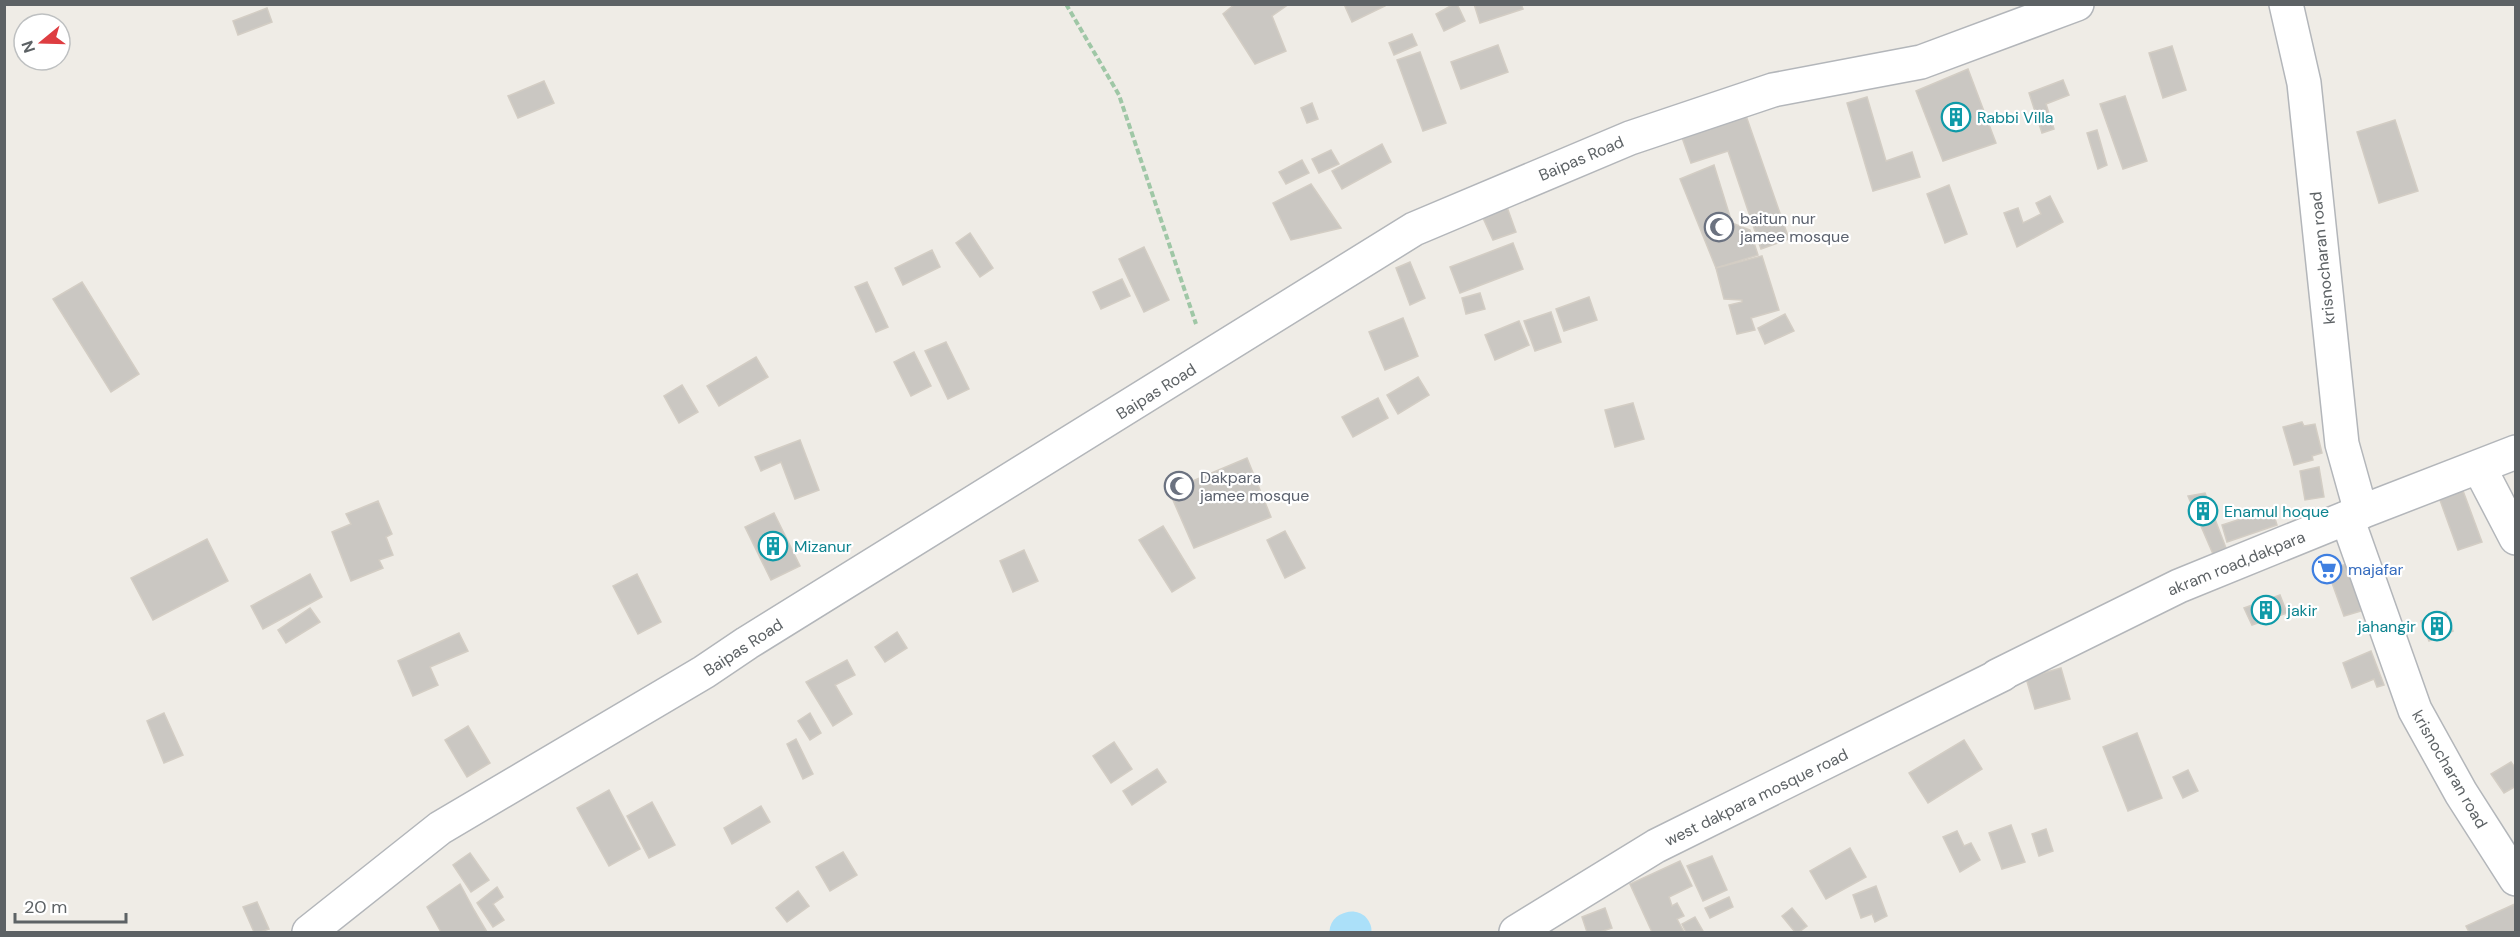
<svg xmlns="http://www.w3.org/2000/svg" width="2520" height="937" font-family="'DM Sans',sans-serif">
<style>
.lines{fill:none;stroke-linecap:round;stroke-linejoin:round}
.stream{stroke:#abe0f9;stroke-width:10}
.canal{stroke:#abe0f9;stroke-width:39}
.building{fill:#cac7c2;stroke:#d3cdc4;stroke-width:1.5}
.minor-casing{stroke:#b3b6ba;stroke-width:36}
.tertiary-casing{stroke:#b3b6ba;stroke-width:36}
.path{stroke:#9fc7a6;stroke-width:4;stroke-dasharray:6 3;stroke-linecap:butt}
.minor{stroke:#fff;stroke-width:33}
.tertiary{stroke:#fff;stroke-width:33}
.labels{text-anchor:middle;stroke-width:4.5;stroke-linejoin:round;paint-order:stroke}
.culture-label{font-size:16px;fill:#0d838f;stroke:#fff;text-anchor:start}
.street-label{font-size:16px;fill:#5d6265;stroke:#fff}
.worship-label{font-size:16px;fill:#5b616d;stroke:#fff;text-anchor:start}
.shop-label{font-size:16px;fill:#366cbe;stroke:#fff;text-anchor:start}
</style>
<rect width="100%" height="100%" fill="#efece6"/>
<g class="lines">
<polyline class="stream" points="1352,932 1352,931"/>
<polyline class="canal" points="1349,932 1352,931"/>
</g>
<g class="building">
<polygon points="1235,4 1289,4 1272,16 1286,51 1255,64 1223,14"/>
<polygon points="1344,4 1384,4 1385,6 1352,22"/>
<polygon points="1454,4 1457,4 1465,21 1444,31 1436,14"/>
<polygon points="1474,4 1521,4 1523,9 1480,23"/>
<polygon points="267,8 272,22 238,35 233,21"/>
<polygon points="1412,34 1417,45 1394,55 1389,43"/>
<polygon points="1498,45 1508,72 1461,89 1451,62"/>
<polygon points="2172,46 2186,90 2163,98 2149,53"/>
<polygon points="1420,52 1446,123 1423,131 1397,60"/>
<polygon points="1968,69 1996,143 1943,161 1916,91"/>
<polygon points="2063,80 2069,95 2046,104 2054,129 2042,133 2029,93"/>
<polygon points="544,81 554,103 518,118 508,96"/>
<polygon points="2125,96 2147,161 2123,169 2100,104"/>
<polygon points="1867,97 1886,161 1912,152 1920,177 1873,191 1847,103"/>
<polygon points="1312,103 1318,119 1307,123 1301,108"/>
<polygon points="1743,107 1789,239 1761,249 1728,151 1691,163 1679,129"/>
<polygon points="2395,120 2418,191 2379,203 2357,132"/>
<polygon points="2097,130 2107,165 2098,169 2087,133"/>
<polygon points="1382,144 1391,162 1342,189 1332,171"/>
<polygon points="1331,150 1339,164 1319,173 1312,159"/>
<polygon points="1302,160 1309,173 1286,184 1279,172"/>
<polygon points="1714,165 1732,223 1750,230 1758,255 1716,268 1680,179"/>
<polygon points="1311,184 1341,228 1291,240 1273,203"/>
<polygon points="1949,185 1967,234 1945,243 1927,194"/>
<polygon points="1503,196 1516,232 1493,240 1479,209"/>
<polygon points="2050,196 2063,222 2017,247 2004,213 2018,208 2023,223 2041,214 2036,203"/>
<polygon points="970,233 993,268 980,277 956,243"/>
<polygon points="1513,243 1523,269 1460,293 1450,267"/>
<polygon points="1144,247 1169,300 1144,312 1119,259"/>
<polygon points="932,250 940,267 903,285 895,268"/>
<polygon points="1762,256 1779,310 1751,318 1755,330 1737,334 1729,305 1742,302 1742,300 1724,299 1716,268"/>
<polygon points="1410,262 1425,298 1410,305 1396,268"/>
<polygon points="1122,279 1130,296 1101,309 1093,292"/>
<polygon points="82,282 139,374 111,392 53,299"/>
<polygon points="867,282 888,327 876,332 855,287"/>
<polygon points="1480,293 1485,309 1466,314 1462,298"/>
<polygon points="1589,297 1597,320 1564,331 1556,309"/>
<polygon points="1551,312 1561,342 1535,351 1524,321"/>
<polygon points="1785,314 1794,331 1765,344 1758,328"/>
<polygon points="1403,318 1418,356 1385,370 1369,332"/>
<polygon points="1519,321 1529,345 1495,360 1485,335"/>
<polygon points="946,342 969,389 948,399 925,351"/>
<polygon points="914,352 931,386 911,396 894,362"/>
<polygon points="756,357 768,377 719,406 707,386"/>
<polygon points="1418,377 1429,395 1398,414 1387,395"/>
<polygon points="682,385 698,412 679,423 664,396"/>
<polygon points="1378,398 1388,418 1353,437 1342,417"/>
<polygon points="1633,403 1644,439 1615,447 1605,410"/>
<polygon points="2302,422 2304,426 2315,424 2322,453 2312,456 2313,460 2294,465 2283,427"/>
<polygon points="800,440 819,490 795,499 781,462 761,471 755,457"/>
<polygon points="1247,458 1271,517 1194,548 1169,491"/>
<polygon points="2319,467 2324,497 2305,500 2300,471"/>
<polygon points="2459,480 2482,542 2458,550 2436,489"/>
<polygon points="2205,493 2226,548 2213,554 2188,496"/>
<polygon points="378,501 392,534 386,537 393,555 379,560 383,568 351,581 332,532 351,524 346,514"/>
<polygon points="2272,509 2277,525 2227,542 2222,525"/>
<polygon points="774,513 800,566 771,580 745,527"/>
<polygon points="1163,526 1195,578 1172,592 1139,540"/>
<polygon points="1285,531 1305,568 1285,578 1267,540"/>
<polygon points="207,539 228,581 153,620 131,578"/>
<polygon points="1024,550 1038,581 1013,592 1000,561"/>
<polygon points="2348,564 2361,611 2344,616 2327,569"/>
<polygon points="310,574 322,597 263,629 251,606"/>
<polygon points="637,574 661,622 638,634 613,586"/>
<polygon points="2280,595 2287,613 2252,625 2244,608"/>
<polygon points="310,608 320,622 286,643 278,630"/>
<polygon points="2446,612 2453,631 2429,641 2421,621"/>
<polygon points="897,632 907,648 885,662 875,647"/>
<polygon points="459,633 468,651 430,667 438,685 413,696 398,661"/>
<polygon points="2371,651 2384,685 2377,687 2374,679 2352,688 2343,663"/>
<polygon points="847,660 855,675 835,685 852,714 833,726 806,682"/>
<polygon points="2061,668 2070,699 2035,709 2026,678"/>
<polygon points="164,713 183,755 164,763 147,721"/>
<polygon points="810,713 821,733 810,740 798,721"/>
<polygon points="468,726 490,763 467,777 445,740"/>
<polygon points="2137,733 2162,798 2128,811 2103,747"/>
<polygon points="796,739 813,774 803,779 787,744"/>
<polygon points="1964,740 1982,769 1928,803 1909,773"/>
<polygon points="1114,742 1132,769 1111,783 1093,756"/>
<polygon points="2511,762 2516,769 2516,786 2504,793 2491,774"/>
<polygon points="1157,769 1166,782 1132,805 1123,791"/>
<polygon points="2188,770 2198,791 2183,798 2173,777"/>
<polygon points="609,790 640,849 609,866 577,808"/>
<polygon points="652,802 675,845 649,858 627,816"/>
<polygon points="761,806 770,822 732,844 724,828"/>
<polygon points="2011,825 2025,862 2002,869 1989,833"/>
<polygon points="2046,829 2053,851 2039,856 2032,834"/>
<polygon points="1957,831 1964,846 1971,843 1980,860 1960,872 1943,837"/>
<polygon points="1850,848 1866,877 1826,899 1810,871"/>
<polygon points="843,852 857,875 830,891 816,867"/>
<polygon points="470,853 489,880 471,892 453,865"/>
<polygon points="1712,856 1727,890 1703,901 1687,866"/>
<polygon points="1680,861 1692,886 1669,897 1672,906 1677,903 1684,916 1677,919 1684,932 1652,932 1630,884"/>
<polygon points="460,884 474,910 487,932 441,932 427,907"/>
<polygon points="1876,886 1887,916 1875,922 1872,914 1861,918 1853,895"/>
<polygon points="497,887 503,897 493,904 504,920 493,927 477,903"/>
<polygon points="798,891 809,906 787,922 776,908"/>
<polygon points="1729,897 1733,907 1710,918 1705,908"/>
<polygon points="257,902 269,929 260,932 254,932 243,907"/>
<polygon points="2515,904 2516,932 2469,932 2466,926"/>
<polygon points="1605,908 1612,928 1600,932 1587,932 1582,917"/>
<polygon points="1792,908 1807,926 1799,932 1795,932 1782,916"/>
<polygon points="1695,917 1703,931 1686,932 1682,924"/>
</g>
<g class="lines">
<g class="minor-casing">
<g id="minor">
<polyline points="2286,4 2304,83 2342,444 2361,512"/>
<polyline points="2479,467 2516,538"/>
<polyline points="2347,518 2415,710 2461,793 2516,879"/>
<polyline points="1997,676 2179,586 2361,512 2516,452"/>
<polyline points="1516,932 1656,846 2003,674"/>
</g>
</g>
<g class="tertiary-casing">
<polyline id="tertiary" points="309,932 440,828 704,672 747,643 1414,229 1630,138 1773,90 1921,62 2077,4"/>
</g>
<polyline class="path" points="1066,4 1119,95 1196,324"/>
<use href="#minor" class="minor"/>
<use href="#tertiary" class="tertiary"/>
</g>
<defs>
<g id="building-ring" transform="scale(1.5)"><circle r="9.5" fill="#fff" stroke="#0f9aa8" stroke-width="1.5"/><path d="M-4-6H4V6H1V3H-1V6H-4ZM-2.5-4.3h1.7v1.8h-1.7ZM.8-4.3h1.7v1.8H.8ZM-2.5-1h1.7V.8h-1.7ZM.8-1h1.7V.8H.8Z" fill="#0f9aa8"/></g>
<g id="mosque-ring" transform="scale(1.5)"><circle r="9.5" fill="#fff" stroke="#6b7280" stroke-width="1.5"/><path d="M3.5-4.9A6 6 0 1 0 3.5 4.9A5 5 0 1 1 3.5-4.9Z" fill="#6b7280"/></g>
<g id="supermarket-ring" transform="scale(1.5)"><circle r="9.5" fill="#fff" stroke="#3f7fe0" stroke-width="1.5"/><path d="M-6-5.5h2.5l.6 2H6L4.5 2H-2.5L-4.4-4H-6ZM-1.5 3.2a1.3 1.3 0 1 0 .1 0ZM3 3.2a1.3 1.3 0 1 0 .1 0Z" fill="#3f7fe0"/></g>
</defs>
<g fill-rule="evenodd">
<use href="#building-ring" x="1956" y="117"/>
<use href="#mosque-ring" x="1719" y="227"/>
<use href="#mosque-ring" x="1179" y="486"/>
<use href="#building-ring" x="2203" y="511"/>
<use href="#building-ring" x="773" y="546"/>
<use href="#supermarket-ring" x="2327" y="569"/>
<use href="#building-ring" x="2266" y="610"/>
<use href="#building-ring" x="2437" y="626"/>
</g>
<g class="labels">
<g class="culture-label">
<text x="1977" y="123">Rabbi Villa</text>
<text x="2224" y="517">Enamul hoque</text>
<text x="794" y="552">Mizanur</text>
<text x="2287" y="616">jakir</text>
<text x="2416" y="632" text-anchor="end">jahangir</text>
</g>
<g class="street-label">
<text transform="translate(1581 158) rotate(-23)" y="6">Baipas Road</text>
<text transform="translate(2322 258) rotate(-96)" y="6">krisnocharan road</text>
<text transform="translate(1156 391) rotate(-32)" y="6">Baipas Road</text>
<text transform="translate(2236 563) rotate(-22)" y="6">akram road,dakpara</text>
<text transform="translate(743 647) rotate(-33)" y="6">Baipas Road</text>
<text transform="translate(2450 769) rotate(60)" y="6">krisnocharan road</text>
<text transform="translate(1756 797) rotate(-26)" y="6">west dakpara mosque road</text>
</g>
<g class="worship-label">
<text x="1740" y="224">baitun nur<tspan x="1740" dy="18">jamee mosque</tspan></text>
<text x="1200" y="483">Dakpara<tspan x="1200" dy="18">jamee mosque</tspan></text>
</g>
<g class="shop-label">
<text x="2348" y="575">majafar</text>
</g>
</g>
<rect width="2520" height="937" fill="none" stroke="#5d6265" stroke-width="12"/>
<g transform="translate(42 42) rotate(251)"><circle r="28" fill="#ffffff" stroke="#bec0c1" stroke-width="1.5"/>
<path d="M0-4.5L10 22L0 15L-10 22Z" fill="#de3d41"/>
<text y="-9" font-size="16" font-weight="bold" text-anchor="middle" fill="#5d6265">N</text>
</g>
<path d="M15 913v9h111v-9" fill="none" stroke="#5d6265" stroke-width="3"/>
<text x="24" y="913" font-size="18" fill="#5d6265" stroke="#ffffff" stroke-width="4.5" paint-order="stroke">20 m</text>
</svg>
